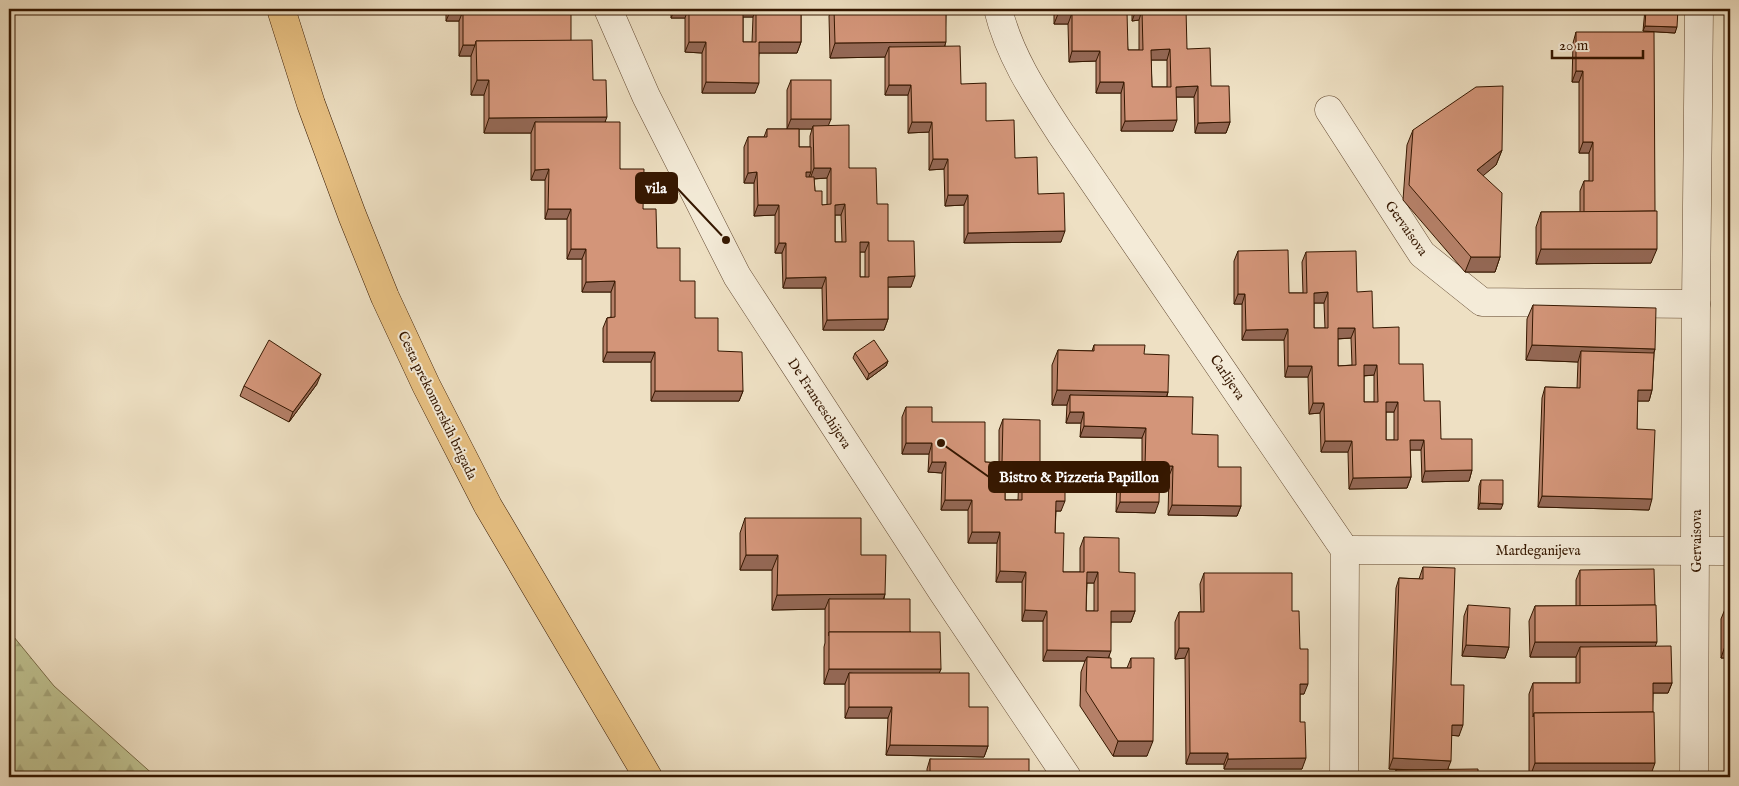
<svg xmlns="http://www.w3.org/2000/svg" width="1739" height="786" font-family="'IM FELL English',serif">
<style>
.forest{fill:url(#forest-firs);stroke:#7a6c48}
.lines{fill:none;stroke-linecap:round;stroke-linejoin:round}
.minor-casing{stroke:#634931;stroke-width:29}
.major-casing{stroke:#351700;stroke-width:29}
.minor{stroke:#f4ebd8;stroke-width:28}
.major{stroke:#e7c082;stroke-width:28}
.wall{fill:#b58068;stroke:#351700;fill-rule:evenodd}
.shaded-wall{fill:#946855;stroke:#351700}
.building{fill:#d39579;stroke:#351700;fill-rule:evenodd}
.labels{text-anchor:middle;stroke-width:4;stroke-linejoin:round;paint-order:stroke}
.street-label{font-size:14px;fill:#351700;stroke:#f4ebd8}
.leader{fill:none;stroke:#351700;stroke-width:2}
.callout-dot{fill:#351700;stroke:#f4ebd8;stroke-width:2}
.callout{fill:#351700;stroke:#351700;stroke-width:2}
.callout-label{font-size:15px;text-anchor:middle;font-weight:bold;fill:#fff}
</style>
<defs>
<pattern id="forest-firs" width="22" height="20" patternUnits="userSpaceOnUse" patternTransform="scale(1.25)"><rect width="22" height="20" fill="#bec190"/><path d="M5 1l3.5 6h-7zM16 11l3.5 6h-7z" fill="#a4a57a"/></pattern>
</defs>
<rect width="100%" height="100%" fill="#eee0c3"/>
<filter id="stains"><feTurbulence type="fractalNoise" baseFrequency=".004" numOctaves="4"/><feColorMatrix values="0 0 0 0 .2 0 0 0 0 .09 0 0 0 0 .02 0 0 0 .5 -.17"/></filter>
<radialGradient id="worn" r=".72"><stop offset=".6" stop-color="#630" stop-opacity="0"/><stop offset="1" stop-color="#630" stop-opacity=".3"/></radialGradient>
<polygon class="forest" points="9,631 54,686 156,777 9,777"/>
<g class="lines">
<g class="minor-casing">
<g id="minor">
<polyline points="608,9 646,96 737,276 942,591 1067,777"/>
<path d="M998 9C1009 55 1035 94 1061 134L1345 550 1344 777"/>
<polyline points="1329,110 1422,254 1482,302 1696,304"/>
<polyline points="1345,550 1730,551"/>
<polyline points="1694,777 1696,304 1699,9"/>
</g>
</g>
<g class="major-casing">
<polyline id="major" points="281,9 311,104 352,215 385,297 426,385 488,506 648,777"/>
</g>
<use href="#minor" class="minor"/>
<use href="#major" class="major"/>
</g>
<g class="wall">
<polygon points="446,9 557,9 556,10 571,41 593,80 620,169 643,209 657,248 680,281 695,318 718,351 743,391 739,401 651,401 651,362 603,362 603,328 607,318 611,317 611,292 582,292 582,259 567,259 567,219 545,219 545,180 531,180 531,133 484,133 484,95 471,95 471,56 459,56 459,21 446,21"/>
<path d="M671 9H801V42L797 53H759L755 93H702V53L685 52V18H671ZM743 17H753L752 42H743Z"/>
<polygon points="832,9 946,9 945,46 961,84 986,121 1015,158 1038,194 1061,242 964,243 964,205 945,206 944,169 929,170 929,132 908,133 908,95 885,95 885,57 830,58 829,16"/>
<path d="M1054 9H1123L1128 50H1139V20L1132 21V9H1174L1187 49 1211 86 1230 122 1226 133H1195L1194 97H1176L1173 131H1121V93H1096V61L1069 62 1068 24H1054ZM1151 60H1167V87H1152Z"/>
<polygon points="1645,9 1678,9 1675,33 1643,31"/>
<polygon points="1576,32 1651,263 1536,264 1536,227 1541,212 1580,212 1580,191 1584,181 1589,181 1589,153 1579,153 1579,82 1572,82 1573,43"/>
<path d="M791 80 828 126 849 168 877 204 888 241 911 287H888V319L884 330H823L822 288H783L782 253H775V215L754 216V183H744V147L748 137H764L767 129H787V90ZM799 129H812L810 136V147H799ZM827 178V205H822L815 191 814 179ZM835 215H841L842 242H835ZM860 252H865V277H860Z"/>
<polygon points="1413,130 1502,150 1496,165 1483,175 1500,257 1495,272 1465,272 1403,200 1407,145"/>
<path d="M1238 251 1289 293H1303L1302 262 1306 252 1357 292 1373 328 1424 401 1441 439 1472 470 1469 481 1422 482 1421 450H1410L1411 477 1407 488 1349 489 1348 452H1321L1320 413 1309 414 1308 377H1285L1284 340H1242V304H1234V261ZM1314 303H1324L1325 328H1314ZM1351 338 1352 365 1338 366V339ZM1374 375V402H1364V376ZM1386 412H1394V440H1386Z"/>
<polygon points="1533,305 1655,349 1654,353 1652,390 1649,401 1637,401 1637,429 1649,510 1538,507 1542,398 1545,387 1577,388 1578,362 1526,360 1527,319"/>
<polygon points="1094,345 1144,354 1168,392 1167,396 1192,434 1218,467 1241,506 1237,516 1168,515 1169,476 1159,476 1155,513 1116,512 1117,476 1121,465 1142,465 1142,438 1080,437 1081,423 1066,423 1067,405 1052,405 1052,365 1058,350 1092,351"/>
<polygon points="855,353 888,361 886,366 867,380 853,358"/>
<polygon points="317,384 289,422 240,396 244,386"/>
<path d="M906 407 932 422 985 462 999 463V430L1003 419 1040 463 1061 511H1056L1055 533 1063 572H1080V548L1084 537 1119 572 1135 611 1131 622H1111L1109 658 1111 668H1127L1131 658 1147 756H1113L1080 706 1081 672 1085 661H1043V621H1022V582H996L997 543H968V510H941L942 473 928 472 929 454H902V417ZM1005 473H1019L1018 500H1005ZM1087 583H1094V611H1086Z"/>
<polygon points="1481,480 1501,509 1478,509 1479,486"/>
<polygon points="745,518 861,555 885,594 884,599 941,669 939,673 969,707 988,746 984,757 886,755 888,718 845,718 845,684 824,684 824,647 825,643 825,609 772,610 772,570 740,570 740,533"/>
<polygon points="1423,567 1451,685 1459,736 1451,735 1448,769 1478,777 1394,777 1396,770 1405,770 1389,769 1396,588 1399,578 1419,579"/>
<polygon points="1580,570 1655,646 1672,683 1668,693 1653,693 1650,777 1529,777 1529,694 1533,683 1576,683 1576,657 1530,657 1529,621 1535,606 1576,606 1576,580"/>
<polygon points="1204,573 1292,611 1300,649 1304,694 1300,694 1300,722 1302,769 1224,769 1224,764 1186,764 1185,658 1175,659 1175,622 1179,612 1201,612 1200,584"/>
<polygon points="1727,604 1730,604 1730,658 1721,658 1721,619"/>
<polygon points="1468,605 1509,647 1505,658 1462,656 1464,616"/>
<polygon points="930,759 1029,777 927,777 927,769"/>
</g>
<g class="shaded-wall">
<polygon points="451,9 557,9 552,21 463,11 459,21 446,21"/>
<polygon points="675,9 688,9 685,18 671,18"/>
<polygon points="745,9 756,9 753,17 742,17"/>
<polygon points="1136,10 1142,10 1139,20 1132,21"/>
<polygon points="1072,13 1068,24 1054,24 1058,14"/>
<polygon points="1645,26 1677,27 1675,33 1643,31"/>
<polygon points="689,42 706,42 702,53 685,52"/>
<polygon points="759,42 801,42 797,53 755,53"/>
<polygon points="946,42 941,56 889,47 885,57 830,58 835,43"/>
<polygon points="463,45 475,45 471,56 459,56"/>
<polygon points="1170,49 1167,60 1147,60 1151,50"/>
<polygon points="1072,51 1100,51 1096,61 1069,62"/>
<polygon points="1576,71 1583,71 1579,82 1572,82"/>
<polygon points="477,80 489,80 484,95 471,95"/>
<polygon points="706,82 759,83 755,93 702,93"/>
<polygon points="1100,82 1124,82 1121,93 1096,93"/>
<polygon points="889,85 911,85 908,95 885,95"/>
<polygon points="1198,86 1194,97 1172,97 1176,87"/>
<polygon points="607,117 601,132 535,122 531,133 484,133 489,118"/>
<polygon points="791,119 831,119 827,129 813,126 812,129 787,129"/>
<polygon points="1177,120 1173,131 1121,131 1125,121"/>
<polygon points="912,122 932,122 929,132 908,133"/>
<polygon points="1230,122 1226,133 1195,133 1198,123"/>
<polygon points="1583,142 1593,142 1589,153 1579,153"/>
<polygon points="1502,150 1496,165 1472,185 1477,170"/>
<polygon points="933,159 948,159 944,169 929,170"/>
<polygon points="814,168 831,168 827,178 810,179"/>
<polygon points="549,169 545,180 531,180 535,170"/>
<polygon points="757,172 754,183 744,183 748,173"/>
<polygon points="806,172 811,172 807,182 803,182"/>
<polygon points="948,195 968,195 964,205 945,206"/>
<polygon points="845,204 841,215 831,215 835,205"/>
<polygon points="758,205 779,205 775,215 754,216"/>
<polygon points="548,209 571,209 567,219 545,219"/>
<polygon points="1065,231 1061,242 964,243 968,233"/>
<polygon points="860,242 869,242 865,252 856,252"/>
<polygon points="779,243 786,243 782,253 775,253"/>
<polygon points="571,249 586,249 582,259 567,259"/>
<polygon points="1541,249 1657,249 1651,263 1536,264"/>
<polygon points="1471,257 1500,257 1495,272 1465,272"/>
<polygon points="915,276 911,287 884,287 888,277"/>
<polygon points="826,277 822,288 783,288 786,278"/>
<polygon points="615,281 611,292 582,292 586,282"/>
<polygon points="1328,292 1324,303 1310,303 1314,293"/>
<polygon points="1238,294 1245,294 1242,304 1234,304"/>
<polygon points="888,319 884,330 823,330 827,320"/>
<polygon points="1338,328 1355,328 1351,338 1334,339"/>
<polygon points="1288,329 1284,340 1242,340 1246,330"/>
<polygon points="1532,345 1655,349 1650,364 1581,351 1578,362 1526,360"/>
<polygon points="607,352 655,352 651,362 603,362"/>
<polygon points="888,361 886,366 867,380 869,374"/>
<polygon points="1364,365 1377,365 1374,375 1360,376"/>
<polygon points="1288,366 1312,366 1308,377 1285,377"/>
<polygon points="321,374 317,384 289,422 293,412"/>
<polygon points="1057,390 1168,392 1163,407 1070,395 1067,405 1052,405"/>
<polygon points="1638,390 1652,390 1649,401 1634,401"/>
<polygon points="655,391 743,391 739,401 651,401"/>
<polygon points="1386,402 1398,402 1394,412 1382,412"/>
<polygon points="1313,403 1324,403 1320,413 1309,414"/>
<polygon points="1070,412 1084,412 1081,423 1066,423"/>
<polygon points="1084,426 1146,428 1142,438 1080,437"/>
<polygon points="1410,440 1424,440 1421,450 1406,450"/>
<polygon points="1325,441 1352,441 1348,452 1321,452"/>
<polygon points="906,443 932,443 929,454 902,454"/>
<polygon points="932,462 946,462 942,473 928,472"/>
<polygon points="1005,462 1022,463 1019,473 1001,473"/>
<polygon points="1160,466 1173,466 1169,476 1156,476"/>
<polygon points="1472,470 1469,481 1422,482 1425,471"/>
<polygon points="1411,477 1407,488 1349,489 1353,478"/>
<polygon points="1542,496 1652,499 1649,510 1538,507"/>
<polygon points="945,500 972,500 968,510 941,510"/>
<polygon points="1056,501 1065,501 1061,511 1052,511"/>
<polygon points="1120,502 1159,502 1155,513 1116,512"/>
<polygon points="1480,503 1503,504 1501,509 1478,509"/>
<polygon points="1172,505 1241,506 1237,516 1168,515"/>
<polygon points="972,532 1000,532 997,543 968,543"/>
<polygon points="746,555 778,555 772,570 740,570"/>
<polygon points="1000,571 1026,572 1022,582 996,582"/>
<polygon points="1087,572 1098,572 1094,583 1083,583"/>
<polygon points="885,594 880,609 829,599 825,609 772,610 777,595"/>
<polygon points="1025,610 1047,611 1043,621 1022,621"/>
<polygon points="1111,611 1135,611 1131,622 1107,622"/>
<polygon points="1535,642 1657,642 1651,656 1580,647 1576,657 1530,657"/>
<polygon points="1726,643 1730,643 1730,658 1721,658"/>
<polygon points="1466,645 1509,647 1505,658 1462,656"/>
<polygon points="1179,648 1189,648 1185,658 1175,659"/>
<polygon points="1047,650 1111,651 1107,661 1087,657 1085,661 1043,661"/>
<polygon points="829,669 941,669 935,683 849,673 845,684 824,684"/>
<polygon points="1653,683 1672,683 1668,693 1649,693"/>
<polygon points="1300,684 1308,684 1304,694 1296,694"/>
<polygon points="849,707 892,707 888,718 845,718"/>
<polygon points="1452,725 1463,725 1459,736 1448,735"/>
<polygon points="1118,741 1153,741 1147,756 1113,756"/>
<polygon points="890,745 988,746 984,757 886,755"/>
<polygon points="1190,753 1228,753 1224,764 1186,764"/>
<polygon points="1306,758 1302,769 1224,769 1228,759"/>
<polygon points="1393,758 1451,761 1447,771 1389,769"/>
<polygon points="1535,763 1655,763 1650,777 1530,777"/>
</g>
<g class="building">
<polygon points="689,9 743,9 743,42 756,42 756,9 801,9 801,42 759,42 759,83 706,82 706,42 689,42"/>
<polygon points="834,9 946,9 946,42 835,43"/>
<path d="M1058 9H1123V13L1127 12 1128 50H1143L1142 10H1136V9H1186L1187 49 1210 48 1211 86H1229L1230 122 1198 123V86L1176 87 1177 120 1125 121 1124 82H1100V51H1072V13L1058 14ZM1170 49 1171 87H1152L1151 50Z"/>
<polygon points="1646,9 1678,9 1677,27 1645,26"/>
<polygon points="571,10 571,41 476,41 475,45 463,45 463,11"/>
<polygon points="1576,32 1654,32 1655,211 1584,212 1584,181 1593,181 1593,142 1583,142 1583,71 1576,71"/>
<polygon points="592,40 593,80 606,80 607,117 489,118 489,80 477,80 476,41"/>
<polygon points="960,46 961,84 986,83 986,121 1014,120 1015,158 1037,157 1038,194 1064,193 1065,231 968,233 968,195 948,195 948,159 933,159 932,122 912,122 911,85 889,85 889,47"/>
<rect x="791" y="80" width="40" height="39"/>
<polygon points="1503,86 1502,150 1477,170 1502,193 1500,257 1471,257 1409,185 1413,130 1476,87"/>
<polygon points="535,122 620,122 620,169 644,169 643,209 656,209 657,248 680,248 680,281 695,281 695,318 718,318 718,351 742,352 743,391 655,391 655,352 607,352 607,318 615,317 615,281 586,282 586,249 571,249 571,209 548,209 549,169 535,170"/>
<path d="M849 125V168H876L877 204H888V241H914L915 276 888 277V319L827 320 826 277 786 278V243H779V205H758L757 172 748 173V137H767V129H799V147H811V172H806V177H814L815 191H822V205L831 204V168H814L813 126ZM845 204 846 242H835V205ZM860 242H869V277H860Z"/>
<polygon points="1657,211 1657,249 1541,249 1541,212"/>
<path d="M1288 250 1289 293H1307L1306 252 1356 251 1357 292 1372 291 1373 328 1399 327V364H1423L1424 401H1440L1441 439H1472V470L1425 471 1424 440H1410L1411 477 1353 478 1352 441H1325L1324 403H1313L1312 366H1288V329L1246 330 1245 294H1238V251ZM1328 292V328H1314V293ZM1338 328H1355L1356 365 1338 366ZM1364 365H1377L1378 402H1364ZM1386 402H1398V440H1386Z"/>
<polygon points="1533,305 1656,308 1655,349 1532,345"/>
<polygon points="269,340 321,374 293,412 244,386"/>
<polygon points="874,340 888,361 869,374 855,353"/>
<polygon points="1094,345 1145,345 1144,354 1169,355 1168,392 1057,390 1058,350 1094,351"/>
<polygon points="1581,351 1654,353 1652,390 1638,390 1637,429 1655,430 1652,499 1542,496 1545,387 1580,388"/>
<polygon points="1070,395 1193,397 1192,434 1218,435 1218,467 1241,467 1241,506 1172,505 1173,466 1160,466 1159,502 1120,502 1121,465 1145,466 1146,428 1084,426 1084,412 1070,412"/>
<path d="M906 407H932V422H985V462L1002 463 1003 419 1040 420V463H1065V501H1056L1055 533H1064L1063 572H1084V537L1119 538V572L1135 573V611H1111V651L1047 650V611L1025 610 1026 572 1000 571V532H972V500H945L946 462H932V443H906ZM1005 462 1022 463V500H1005ZM1087 572H1098V611H1086Z"/>
<polygon points="1481,480 1503,480 1503,504 1480,503"/>
<polygon points="745,518 861,518 861,555 886,555 885,594 777,595 778,555 746,555"/>
<polygon points="1423,567 1455,568 1451,685 1464,685 1463,725 1452,725 1451,761 1393,758 1399,578 1423,579"/>
<polygon points="1654,569 1655,605 1580,606 1580,570"/>
<polygon points="1204,573 1292,573 1292,611 1299,611 1300,649 1308,649 1308,684 1300,684 1300,722 1305,722 1306,758 1228,759 1228,753 1190,753 1189,648 1179,648 1179,612 1204,612"/>
<polygon points="829,599 910,599 910,632 829,632 829,636"/>
<polygon points="1727,604 1730,604 1730,643 1726,643"/>
<polygon points="1468,605 1510,608 1509,647 1466,645"/>
<polygon points="1656,605 1657,642 1535,642 1535,606"/>
<polygon points="829,632 940,632 941,669 829,669"/>
<polygon points="1671,646 1672,683 1653,683 1653,712 1534,713 1533,717 1533,683 1580,683 1580,647"/>
<polygon points="1087,657 1111,658 1111,668 1131,668 1131,658 1154,658 1153,741 1118,741 1086,691"/>
<polygon points="849,673 969,673 969,707 988,707 988,746 890,745 892,707 849,707"/>
<polygon points="1654,712 1655,763 1535,763 1534,713"/>
<rect x="930" y="759" width="99" height="18"/>
<polygon points="1478,769 1478,777 1397,777 1396,770"/>
</g>
<g class="labels">
<g class="street-label">
<text transform="translate(1407 228) rotate(55)" y="5">Gervaisova</text>
<text transform="translate(1228 377) rotate(56)" y="5">Carlijeva</text>
<text transform="translate(820 403) rotate(57)" y="5">De Franceschijeva</text>
<text transform="translate(438 405) rotate(64)" y="5">Cesta prekomorskih brigada</text>
<text transform="translate(1696 541) rotate(-90)" y="5">Gervaisova</text>
<text x="1538" y="555">Mardeganijeva</text>
</g>
</g>
<path class="leader" d="M726 240L677 188M941 443L989 477"/>
<g class="callout-dot">
<circle cx="726" cy="240" r="5"/>
<circle cx="941" cy="443" r="5"/>
</g>
<g class="callout">
<rect x="636" y="173" width="41" height="30" rx="5"/>
<rect x="989" y="462" width="180" height="30" rx="5"/>
</g>
<g class="callout-label">
<text x="656" y="193">vila</text>
<text x="1079" y="482">Bistro &amp; Pizzeria Papillon</text>
</g>
<rect width="1739" height="786" fill="none" stroke="#eee0c3" stroke-width="30"/>
<rect x="10" y="10" width="1719" height="766" fill="none" stroke="#351700" stroke-width="2.5"/>
<rect x="15" y="15" width="1709" height="756" fill="none" stroke="#351700"/>
<path d="M1552 50v8h91v-8" fill="none" stroke="#351700" stroke-width="2.5"/>
<text x="1559" y="50" font-size="15" fill="#351700" stroke="#f4ebd8" stroke-width="4" paint-order="stroke">20 m</text>
<rect width="100%" height="100%" filter="url(#stains)"/>
<rect width="100%" height="100%" fill="url(#worn)"/>
</svg>
